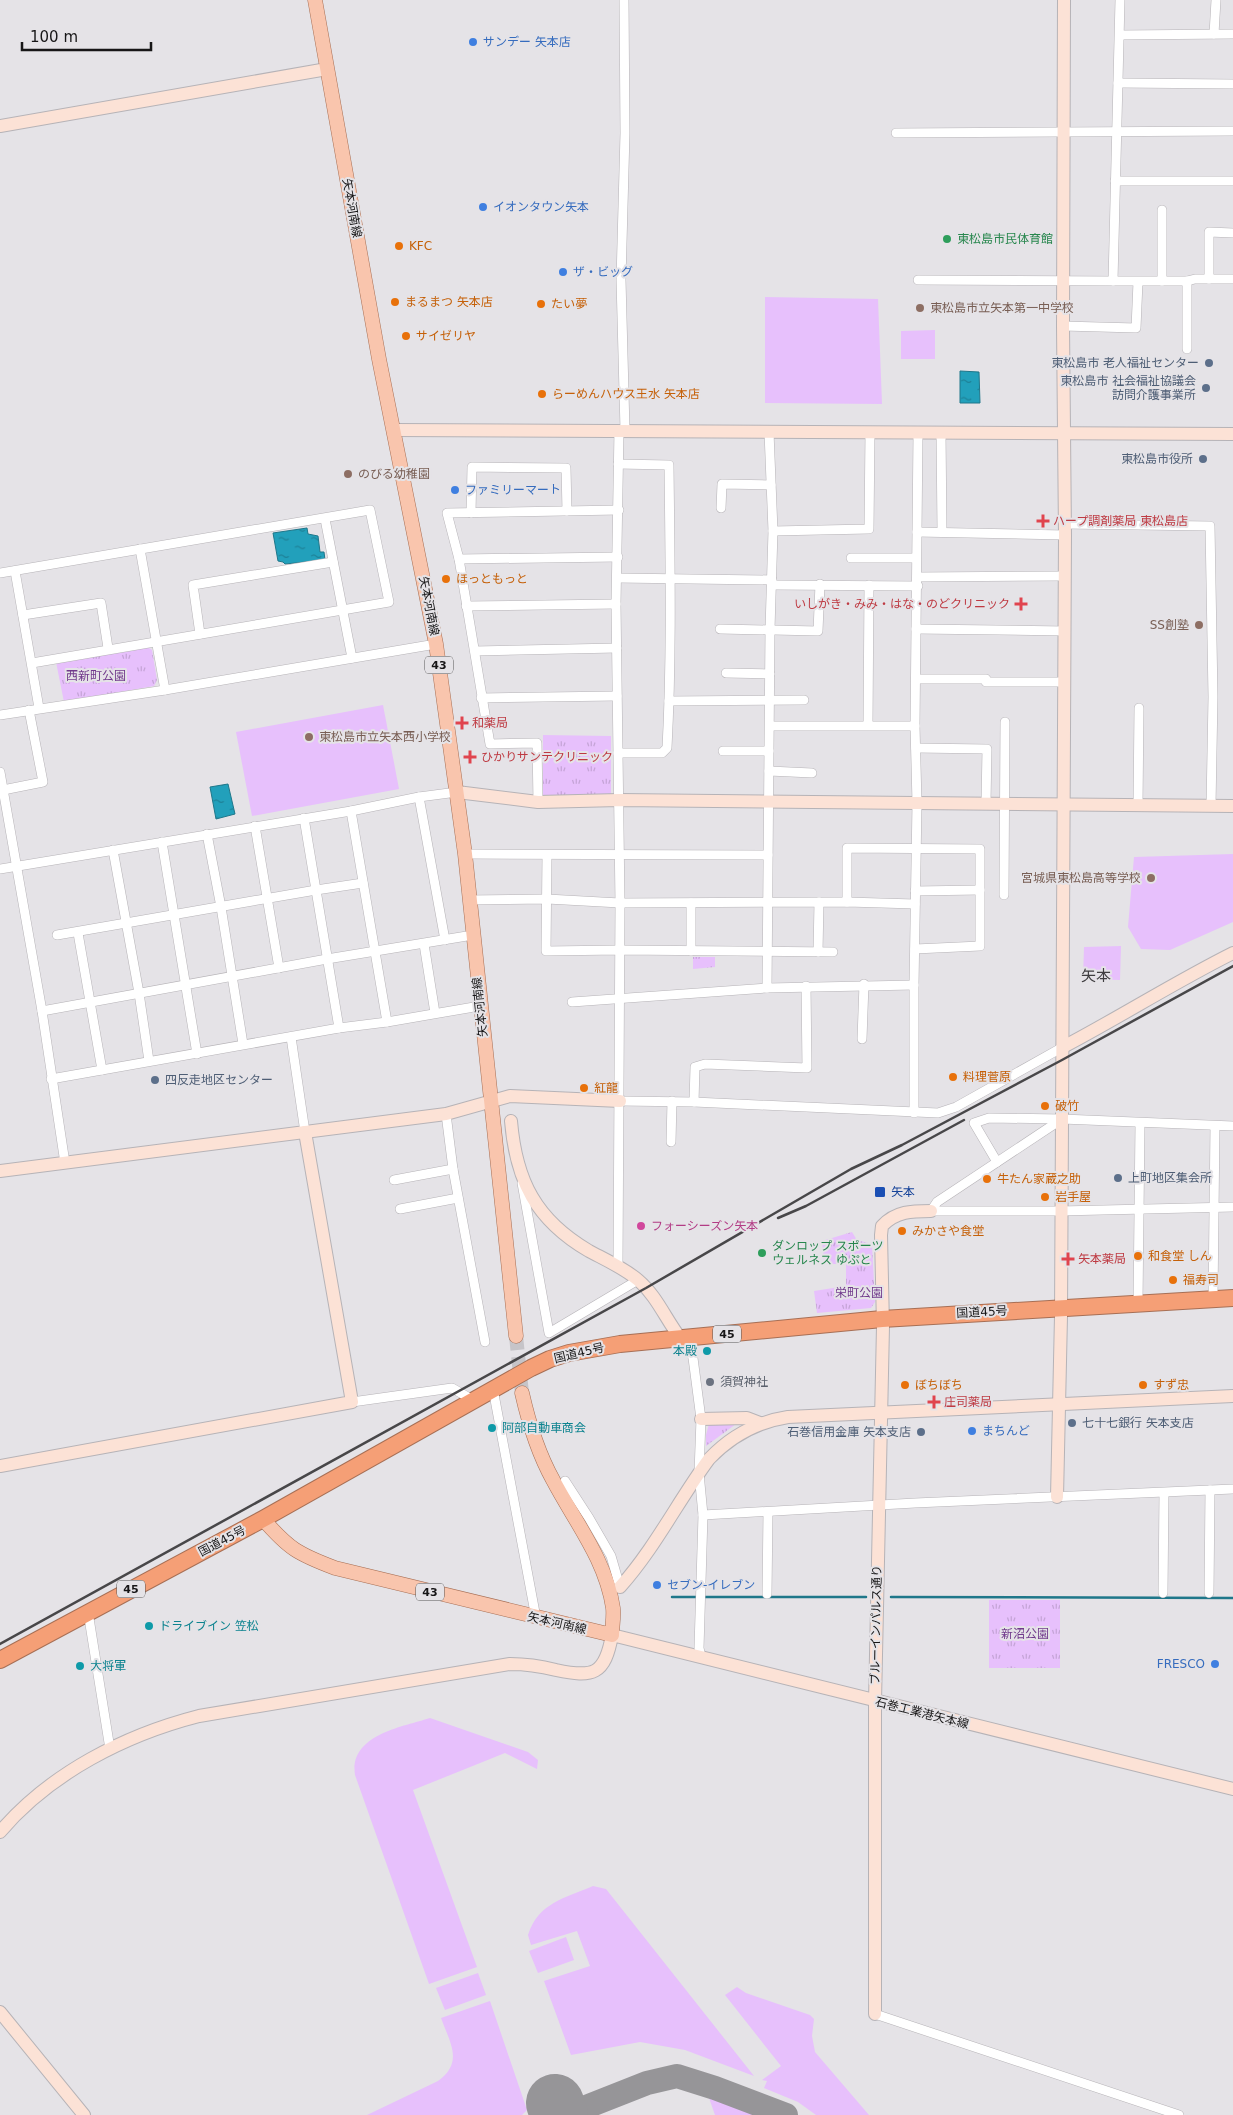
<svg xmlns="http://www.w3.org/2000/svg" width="1233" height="2115" font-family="'DejaVu Sans','Noto Sans JP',sans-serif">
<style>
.grass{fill:#e7c0fc}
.park{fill:url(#park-tufts)}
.water{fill:url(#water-ripples);stroke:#1f778a}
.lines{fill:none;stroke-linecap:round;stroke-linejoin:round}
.stream{stroke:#1f778a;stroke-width:2.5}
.taxiway{stroke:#969598;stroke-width:24}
.runway{stroke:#969598;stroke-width:58}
.primary-tunnel{stroke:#c6c4c8;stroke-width:14;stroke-dasharray:14 7;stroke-linecap:butt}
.street-casing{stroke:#b6b3b7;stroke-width:10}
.secondary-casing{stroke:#b6b3b7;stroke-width:14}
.primary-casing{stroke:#a76f55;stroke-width:15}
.highway-casing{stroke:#a76f55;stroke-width:18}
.street{stroke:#fff;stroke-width:9}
.secondary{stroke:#fce2d6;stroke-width:12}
.primary{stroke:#f9c5ad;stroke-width:14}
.highway{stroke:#f59f76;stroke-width:16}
.rail{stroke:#484749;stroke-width:2.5}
.shop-dot{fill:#3f7fe0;stroke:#e5e3e7;stroke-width:2}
.leisure-dot{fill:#2e9e5b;stroke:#e5e3e7;stroke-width:2}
.food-dot{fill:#e8710a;stroke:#e5e3e7;stroke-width:2}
.education-dot{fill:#8d6e63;stroke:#e5e3e7;stroke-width:2}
.service-dot{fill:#5c6f8a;stroke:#e5e3e7;stroke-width:2}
.health-dot{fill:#e0444e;stroke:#e5e3e7;stroke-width:2}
.transit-dot{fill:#1a4fb4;stroke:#e5e3e7;stroke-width:2}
.hotel-dot{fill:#d1479c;stroke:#e5e3e7;stroke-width:2}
.culture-dot{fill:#0f9aa8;stroke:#e5e3e7;stroke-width:2}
.worship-dot{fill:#6b7280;stroke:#e5e3e7;stroke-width:2}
.labels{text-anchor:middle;stroke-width:4;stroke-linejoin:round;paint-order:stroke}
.shield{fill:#e5e3e7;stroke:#555455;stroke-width:1}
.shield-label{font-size:11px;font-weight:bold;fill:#171617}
.shop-label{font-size:12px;fill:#366cbe;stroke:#e5e3e7;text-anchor:start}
.street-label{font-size:12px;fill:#171617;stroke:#e5e3e7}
.leisure-label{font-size:12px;fill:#27864d;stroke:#e5e3e7;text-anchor:start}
.food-label{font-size:12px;fill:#c56008;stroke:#e5e3e7;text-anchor:start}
.education-label{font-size:12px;fill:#785e54;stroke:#e5e3e7;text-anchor:start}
.service-label{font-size:12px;fill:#4e5e75;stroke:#e5e3e7;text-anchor:end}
.health-label{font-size:12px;fill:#be3a42;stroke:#e5e3e7;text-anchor:start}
.park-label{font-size:12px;fill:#713a8c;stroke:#e5e3e7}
.transit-label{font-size:12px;fill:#164399;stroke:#e5e3e7;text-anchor:start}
.hotel-label{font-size:12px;fill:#b23c85;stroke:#e5e3e7;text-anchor:start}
.culture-label{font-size:12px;fill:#0d838f;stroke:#e5e3e7;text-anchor:start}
.worship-label{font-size:12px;fill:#5b616d;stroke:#e5e3e7;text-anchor:start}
.quarter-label{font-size:15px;fill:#403e41;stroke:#e5e3e7}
</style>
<defs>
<pattern id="park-tufts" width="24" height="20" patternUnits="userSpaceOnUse" patternTransform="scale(1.25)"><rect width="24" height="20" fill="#e7c0fc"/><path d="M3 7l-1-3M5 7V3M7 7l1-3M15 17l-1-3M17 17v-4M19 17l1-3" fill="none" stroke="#c5a4d7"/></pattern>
<pattern id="water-ripples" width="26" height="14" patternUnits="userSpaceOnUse" patternTransform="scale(1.25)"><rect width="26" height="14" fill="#22a0bb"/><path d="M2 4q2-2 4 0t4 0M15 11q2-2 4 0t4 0" fill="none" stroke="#1d8197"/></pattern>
</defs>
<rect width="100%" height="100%" fill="#e5e3e7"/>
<g class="grass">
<polygon points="765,297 878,299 882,404 765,403"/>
<polygon points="935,330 935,359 901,359 901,331"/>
<polygon points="383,705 399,789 252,816 236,732"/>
<polygon points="1233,854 1233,922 1170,950 1141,949 1128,927 1134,857"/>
<polygon points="1121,946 1120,980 1083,979 1084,947"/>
<path d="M430 1718 528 1752 538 1760 537 1769 505 1753 413 1790 477 1967 429 1984 355 1775C349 1735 402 1727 430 1718Z"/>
<path d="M593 1886 606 1889 754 2076 685 2050 640 2042 571 2055 544 1981 590 1966 577 1931 531 1945 528 1935C538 1903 565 1898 593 1886Z"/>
<polygon points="566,1937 574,1960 538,1973 529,1951"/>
<polygon points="478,1973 486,1995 445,2010 436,1988"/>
<polygon points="737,1987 746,1993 810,2015 814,2019 812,2036 815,2052 869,2115 816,2115 798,2102 764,2088 767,2081 762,2080 781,2066 725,1995"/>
<path d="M490 2001 527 2110 522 2115H367L438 2081C464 2062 450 2043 441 2018Z"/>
<polygon points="708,2095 753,2113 757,2115 715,2115"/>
</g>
<g class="park">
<polygon points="146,646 152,650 157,680 154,686 64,702 56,662"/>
<polygon points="543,735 611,736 611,796 543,796"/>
<polygon points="693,957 715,957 715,967 693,969"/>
<polygon points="852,1232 857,1240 872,1244 875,1302 871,1308 817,1313 814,1291 846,1286 846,1264 824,1264 822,1241"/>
<polygon points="709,1424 736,1424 706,1446 706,1435"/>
<rect x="989" y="1600" width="71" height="68"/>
</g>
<g class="water">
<polygon points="960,371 979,372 980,403 960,403"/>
<polygon points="307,528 308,534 318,536 320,552 324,552 325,560 285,564 283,562 278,561 273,533"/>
<polygon points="228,784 235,814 216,819 210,787"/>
</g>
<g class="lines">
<g class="stream">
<polyline points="672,1597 698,1597"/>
<polyline points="703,1597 866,1597"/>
<polyline points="891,1597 1233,1598"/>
</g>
<polyline class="taxiway" points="566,2115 647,2083 677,2076 715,2088 786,2115"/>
<polyline class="runway" points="555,2103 559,2115"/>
<polyline class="primary-tunnel" points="516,1336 522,1393"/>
<g class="street-casing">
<g id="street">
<polyline points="624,0 625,133 621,280 625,430"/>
<polyline points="1120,0 1113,281 1187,281"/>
<polyline points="1214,34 1216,0"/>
<polyline points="1120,35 1233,34"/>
<polyline points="1118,83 1233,84"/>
<polyline points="896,133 1233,131"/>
<polyline points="1115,181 1233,181"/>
<polyline points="1209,279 1209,232 1233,233"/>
<polyline points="918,280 1113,281"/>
<polyline points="1162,281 1162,210"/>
<polyline points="1063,326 1136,328 1138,282"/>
<polyline points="1187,349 1187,281 1195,279 1233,279"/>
<polyline points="941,432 942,531"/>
<path d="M618 464 669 465C670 560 672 654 667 748L662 753H618"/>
<polyline points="721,508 722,484 771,485"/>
<polyline points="471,513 472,467 566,468 567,511"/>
<polyline points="325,519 352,658"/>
<polyline points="1065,524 1210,526 1213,697 1211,806"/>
<polyline points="773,531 869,529 870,432"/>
<polyline points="917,532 1065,535"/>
<polyline points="140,549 165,690"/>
<polyline points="851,558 916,558"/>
<polyline points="459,559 618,557"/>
<polyline points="15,571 39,708"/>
<polyline points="0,573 370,510 389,602 32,663"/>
<polyline points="917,577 1065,576"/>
<polyline points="617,578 772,580"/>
<polyline points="772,585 918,586"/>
<polyline points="466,606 616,604"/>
<polyline points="23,615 101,603 108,648"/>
<polyline points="720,629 818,631 820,584"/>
<polyline points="916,629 1065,631"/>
<polyline points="200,634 193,585 333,562"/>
<polyline points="475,651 617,648"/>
<polyline points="726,673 770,674"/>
<polyline points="916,679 986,679 986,682 1064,682"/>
<polyline points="481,698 617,696"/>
<polyline points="669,701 804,700"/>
<polyline points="0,715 165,690 436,644"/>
<polyline points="868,725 869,585"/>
<polyline points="770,726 915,726"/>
<polyline points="916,748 987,749 986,803"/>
<polyline points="723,751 769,751"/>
<polyline points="769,771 812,773"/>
<polyline points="0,772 42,1011 65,1163"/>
<polyline points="3,790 43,782 29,710"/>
<polyline points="419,797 445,940"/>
<polyline points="538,802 537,743 490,744 459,559 447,513 619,510"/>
<polyline points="1138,806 1139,708"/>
<polyline points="351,811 387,1022"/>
<polyline points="304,818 339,1028"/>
<polyline points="255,826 279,968"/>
<polyline points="207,834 221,907 243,1044"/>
<polyline points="162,842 197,1054"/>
<polyline points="113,850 139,993 149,1061"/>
<polyline points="465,854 768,855"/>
<polyline points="547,855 546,951 620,950 833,952"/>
<polyline points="0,869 351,811 419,797 457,792"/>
<polyline points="915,891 980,890"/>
<polyline points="1004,895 1005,722"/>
<polyline points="468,900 547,899 620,903 847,902 915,904"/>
<polyline points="847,902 847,848 980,849 980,946 915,949"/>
<polyline points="78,933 102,1070"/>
<polyline points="57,935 316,890 363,883"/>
<polyline points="424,944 435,1013"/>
<polyline points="691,951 691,903"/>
<polyline points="818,952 819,902"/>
<polyline points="767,988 770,629 773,531 769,432"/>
<polyline points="572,1002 767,988 914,985"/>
<polyline points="42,1011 327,959 473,935"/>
<polyline points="291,1037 305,1132"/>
<polyline points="862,1039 864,984"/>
<polyline points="51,1079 339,1028 387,1022 480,1006"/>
<polyline points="620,1101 694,1102 938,1113 956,1107 1063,1047"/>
<polyline points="694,1102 695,1067 705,1064 807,1068 806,986"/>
<polyline points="914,1113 914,985 917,803 915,726 918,434"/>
<polyline points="446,1114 453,1169 485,1342"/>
<polyline points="671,1142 672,1101"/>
<polyline points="997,1162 974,1123 989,1118 1062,1119"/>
<polyline points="394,1180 453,1169"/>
<polyline points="522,1183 549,1333 638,1280"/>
<polyline points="400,1209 458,1198"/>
<polyline points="931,1211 937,1202 1062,1119 1233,1126"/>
<polyline points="931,1211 1060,1211 1233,1207"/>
<polyline points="618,1266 620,903 616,604 619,430"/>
<polyline points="1213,1299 1215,1126"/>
<polyline points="1138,1303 1140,1124"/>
<polyline points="681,1339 689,1346 693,1358 701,1419 699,1473 703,1515 699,1648 701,1657"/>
<polyline points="493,1389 536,1618"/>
<polyline points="352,1402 452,1388 473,1400"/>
<polyline points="565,1481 589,1518 611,1556 620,1587"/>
<polyline points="703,1515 915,1503 1233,1489"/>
<polyline points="1163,1593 1164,1493"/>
<polyline points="1209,1593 1210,1490"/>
<polyline points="767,1594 768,1512"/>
<polyline points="88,1612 110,1749"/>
<polyline points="875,2014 1179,2115"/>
</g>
</g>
<g class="secondary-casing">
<g id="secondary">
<polyline points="0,126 327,69"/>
<polyline points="394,430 1233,434"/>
<polyline points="457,792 538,802 619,800 1233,806"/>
<path d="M1063 1047C1120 1017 1175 982 1233 953"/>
<path d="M511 1121C516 1181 536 1220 589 1251 606 1260 624 1268 638 1280 657 1296 666 1320 681 1339"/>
<polyline points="0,1171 446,1114 510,1096 620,1101"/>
<polyline points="701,1419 747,1418 760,1423"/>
<polyline points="0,1466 352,1402 305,1132"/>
<polyline points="1057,1497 1061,1316 1065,535 1063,326 1064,0"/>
<path d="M620 1587C655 1548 678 1501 709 1459 731 1436 756 1422 788 1417L1233 1396"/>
<path d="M0 1832C50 1773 125 1735 199 1716L510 1664C525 1664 540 1666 556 1670 593 1678 605 1675 612 1635L1233 1789"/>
<polyline points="0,2012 84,2115"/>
<path d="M875 2014V1702L883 1326 881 1235 882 1226C896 1211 912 1211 931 1211"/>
</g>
</g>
<g class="primary-casing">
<g id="primary">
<polyline points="315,0 379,359 436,644 465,854 516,1336"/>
<path d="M263 1519C289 1549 298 1554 335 1568L612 1635C612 1627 614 1617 613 1608 606 1560 575 1522 553 1480 538 1453 529 1424 522 1393"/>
</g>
</g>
<g class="highway-casing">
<polyline id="highway" points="0,1660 263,1519 531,1368 550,1359 569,1353 620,1344 882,1319 1233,1298"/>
</g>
<use href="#street" class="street"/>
<use href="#secondary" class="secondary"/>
<use href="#primary" class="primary"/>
<use href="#highway" class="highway"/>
<g class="rail">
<polyline points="778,1218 806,1206 964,1120"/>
<polyline points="0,1644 646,1288 851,1169 902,1145 1062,1060 1233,966"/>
</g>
</g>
<g class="shop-dot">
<circle cx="473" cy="42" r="5"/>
<circle cx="483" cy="207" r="5"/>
<circle cx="563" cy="272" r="5"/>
<circle cx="455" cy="490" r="5"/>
<circle cx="972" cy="1431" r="5"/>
<circle cx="657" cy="1585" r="5"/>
<circle cx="1215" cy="1664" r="5"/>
</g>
<g class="leisure-dot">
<circle cx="947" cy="239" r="5"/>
<circle cx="762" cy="1253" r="5"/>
</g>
<g class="food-dot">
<circle cx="399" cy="246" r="5"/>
<circle cx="395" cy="302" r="5"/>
<circle cx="541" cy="304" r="5"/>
<circle cx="406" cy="336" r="5"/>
<circle cx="542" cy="394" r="5"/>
<circle cx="446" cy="579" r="5"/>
<circle cx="953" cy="1077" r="5"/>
<circle cx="584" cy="1088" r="5"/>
<circle cx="1045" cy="1106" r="5"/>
<circle cx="987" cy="1179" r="5"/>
<circle cx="1045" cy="1197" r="5"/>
<circle cx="902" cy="1231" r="5"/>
<circle cx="1138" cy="1256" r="5"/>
<circle cx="1173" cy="1280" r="5"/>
<circle cx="905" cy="1385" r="5"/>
<circle cx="1143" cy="1385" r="5"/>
</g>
<g class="education-dot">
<circle cx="920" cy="308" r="5"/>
<circle cx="348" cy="474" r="5"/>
<circle cx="1199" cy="625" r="5"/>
<circle cx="309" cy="737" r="5"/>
<circle cx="1151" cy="878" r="5"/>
</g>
<g class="service-dot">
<circle cx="1209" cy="363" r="5"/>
<circle cx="1206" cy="388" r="5"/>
<circle cx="1203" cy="459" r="5"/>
<circle cx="155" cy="1080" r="5"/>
<circle cx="1118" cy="1178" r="5"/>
<circle cx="1072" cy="1423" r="5"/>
<circle cx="921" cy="1432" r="5"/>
</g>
<g class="health-dot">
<path d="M1040.5 513.5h5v5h5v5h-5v5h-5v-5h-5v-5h5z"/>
<path d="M1018.5 596.5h5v5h5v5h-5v5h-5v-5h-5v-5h5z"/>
<path d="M459.5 715.5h5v5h5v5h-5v5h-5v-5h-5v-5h5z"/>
<path d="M467.5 749.5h5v5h5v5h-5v5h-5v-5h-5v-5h5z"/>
<path d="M1065.5 1251.5h5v5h5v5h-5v5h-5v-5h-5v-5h5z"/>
<path d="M931.5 1394.5h5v5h5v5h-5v5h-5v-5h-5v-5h5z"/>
</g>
<rect class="transit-dot" x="874" y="1186" width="12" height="12" rx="2.5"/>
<circle class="hotel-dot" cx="641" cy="1226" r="5"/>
<g class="culture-dot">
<circle cx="707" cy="1351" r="5"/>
<circle cx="492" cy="1428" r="5"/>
<circle cx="149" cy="1626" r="5"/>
<circle cx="80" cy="1666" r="5"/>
</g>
<circle class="worship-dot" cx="710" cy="1382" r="5"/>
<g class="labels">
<g class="shield">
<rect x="425" y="656.5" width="28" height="17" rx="4"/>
<rect x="713" y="1325.5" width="28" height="17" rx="4"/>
<rect x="117" y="1580.5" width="28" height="17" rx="4"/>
<rect x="416" y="1583.5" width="28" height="17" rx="4"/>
</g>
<g class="shield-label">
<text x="439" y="669">43</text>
<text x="727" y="1338">45</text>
<text x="131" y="1593">45</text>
<text x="430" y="1596">43</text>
</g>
<g class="shop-label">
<text x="483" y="46">サンデー 矢本店</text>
<text x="493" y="211">イオンタウン矢本</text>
<text x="573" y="276">ザ・ビッグ</text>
<text x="465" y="494">ファミリーマート</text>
<text x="982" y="1435">まちんど</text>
<text x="667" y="1589">セブン-イレブン</text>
<text x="1205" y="1668" text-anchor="end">FRESCO</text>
</g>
<g class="street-label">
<text transform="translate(352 208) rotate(80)" y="4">矢本河南線</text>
<text transform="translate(429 606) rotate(79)" y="4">矢本河南線</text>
<text transform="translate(480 1007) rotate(-96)" y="4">矢本河南線</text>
<text transform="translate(982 1312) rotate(-3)" y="4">国道45号</text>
<text transform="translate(579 1353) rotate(-13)" y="4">国道45号</text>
<text transform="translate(222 1541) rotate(-28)" y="4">国道45号</text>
<text transform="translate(557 1623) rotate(13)" y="4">矢本河南線</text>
<text transform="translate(876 1625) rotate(-89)" y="4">ブルーインパルス通り</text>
<text transform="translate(922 1713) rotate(14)" y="4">石巻工業港矢本線</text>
</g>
<g class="leisure-label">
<text x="957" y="243">東松島市民体育館</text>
<text x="772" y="1250">ダンロップ スポーツ<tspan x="772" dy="14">ウェルネス ゆぷと</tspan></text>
</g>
<g class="food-label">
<text x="409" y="250">KFC</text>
<text x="405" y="306">まるまつ 矢本店</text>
<text x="551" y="308">たい夢</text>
<text x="416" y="340">サイゼリヤ</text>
<text x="552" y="398">らーめんハウス王水 矢本店</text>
<text x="456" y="583">ほっともっと</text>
<text x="963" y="1081">料理菅原</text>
<text x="594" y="1092">紅龍</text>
<text x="1055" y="1110">破竹</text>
<text x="997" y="1183">牛たん家蔵之助</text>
<text x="1055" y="1201">岩手屋</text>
<text x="912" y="1235">みかさや食堂</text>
<text x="1148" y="1260">和食堂 しん</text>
<text x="1183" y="1284">福寿司</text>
<text x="915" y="1389">ぼちぼち</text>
<text x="1153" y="1389">すず忠</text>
</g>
<g class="education-label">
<text x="930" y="312">東松島市立矢本第一中学校</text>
<text x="358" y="478">のびる幼稚園</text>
<text x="1189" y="629" text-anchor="end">SS創塾</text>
<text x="319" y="741">東松島市立矢本西小学校</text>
<text x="1141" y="882" text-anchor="end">宮城県東松島高等学校</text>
</g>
<g class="service-label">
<text x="1199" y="367">東松島市 老人福祉センター</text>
<text x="1196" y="385">東松島市 社会福祉協議会<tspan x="1196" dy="14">訪問介護事業所</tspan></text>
<text x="1193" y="463">東松島市役所</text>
<text x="165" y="1084" text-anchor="start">四反走地区センター</text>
<text x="1128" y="1182" text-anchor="start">上町地区集会所</text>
<text x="1082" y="1427" text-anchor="start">七十七銀行 矢本支店</text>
<text x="911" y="1436">石巻信用金庫 矢本支店</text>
</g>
<g class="health-label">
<text x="1053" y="525">ハープ調剤薬局 東松島店</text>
<text x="1010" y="608" text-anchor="end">いしがき・みみ・はな・のどクリニック</text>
<text x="472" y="727">和薬局</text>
<text x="481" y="761">ひかりサンテクリニック</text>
<text x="1078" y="1263">矢本薬局</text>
<text x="944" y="1406">庄司薬局</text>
</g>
<g class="park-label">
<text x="96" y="680">西新町公園</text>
<text x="859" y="1297">栄町公園</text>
<text x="1025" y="1638">新沼公園</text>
</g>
<g class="transit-label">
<text x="891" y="1196">矢本</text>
</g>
<g class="hotel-label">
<text x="651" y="1230">フォーシーズン矢本</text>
</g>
<g class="culture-label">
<text x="697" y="1355" text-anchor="end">本殿</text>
<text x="502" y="1432">阿部自動車商会</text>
<text x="159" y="1630">ドライブイン 笠松</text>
<text x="90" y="1670">大将軍</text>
</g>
<g class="worship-label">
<text x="720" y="1386">須賀神社</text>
</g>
<g class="quarter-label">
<text x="1096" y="981">矢本</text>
</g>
</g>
<path d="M22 42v8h129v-8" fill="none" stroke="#171617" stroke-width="2.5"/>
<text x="30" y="42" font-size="15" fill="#171617" stroke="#e5e3e7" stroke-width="4" paint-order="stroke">100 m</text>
</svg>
